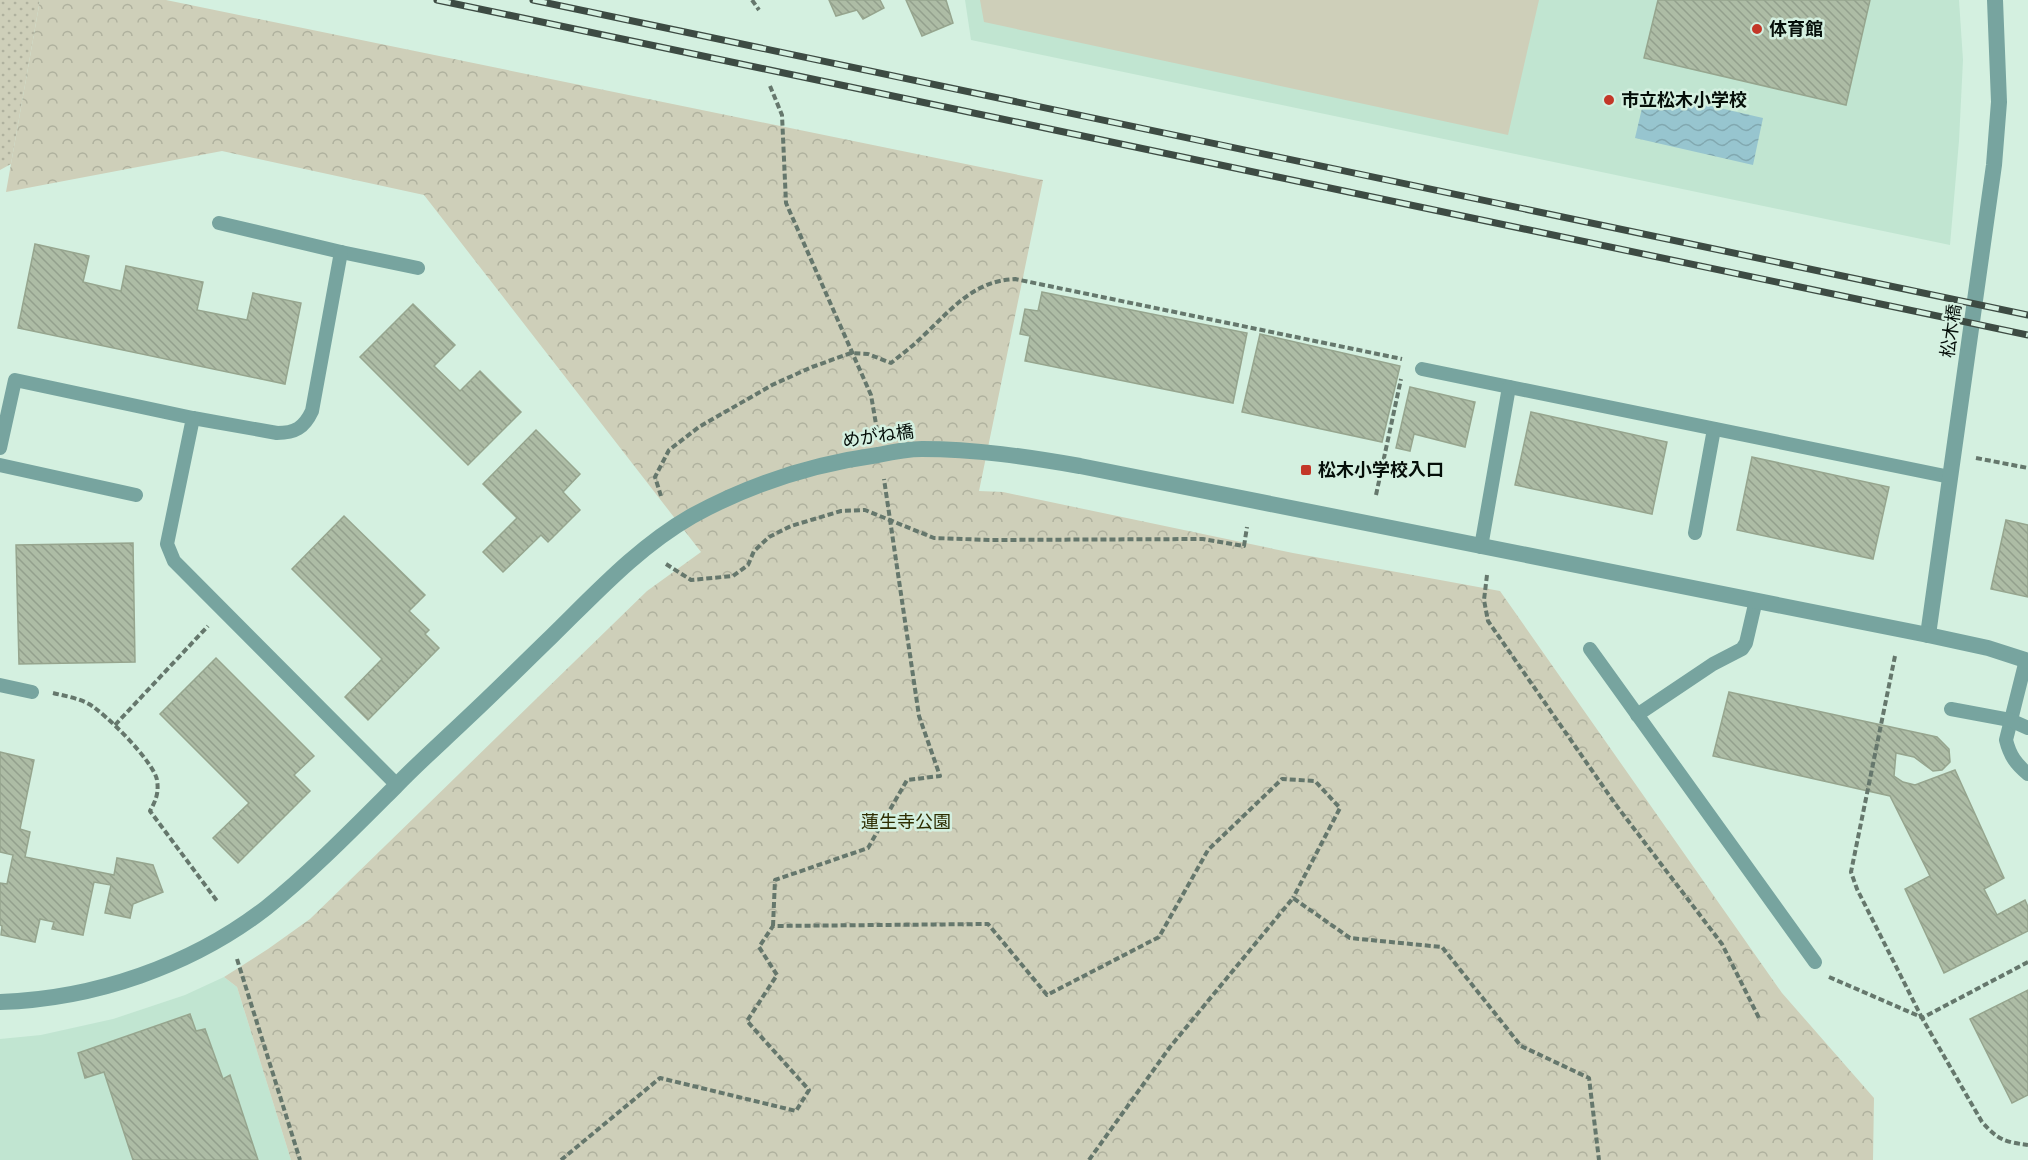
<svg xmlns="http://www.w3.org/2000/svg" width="2028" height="1160" font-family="'PT Sans Narrow','Noto Sans JP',sans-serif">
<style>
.built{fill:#c1e5d1}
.grass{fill:url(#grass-dots)}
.park{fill:url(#park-crowns)}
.pitch{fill:#cecfb9}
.water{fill:url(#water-waves)}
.building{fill:url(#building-back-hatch);stroke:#96a58e;stroke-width:1.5}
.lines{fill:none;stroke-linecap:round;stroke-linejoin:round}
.path{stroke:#65776c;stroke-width:4;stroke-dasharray:6 3;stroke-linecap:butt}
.service{stroke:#77a49f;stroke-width:14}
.tertiary{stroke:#77a49f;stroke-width:16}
.rail-casing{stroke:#3d4b43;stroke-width:7}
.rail{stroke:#d4f0e0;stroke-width:4.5;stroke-dasharray:14;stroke-linecap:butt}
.poi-dot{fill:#c33728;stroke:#d4f0e0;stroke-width:2}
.labels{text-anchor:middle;stroke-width:5;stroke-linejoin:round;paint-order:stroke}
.poi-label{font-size:18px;font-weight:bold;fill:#050e09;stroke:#d4f0e0;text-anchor:start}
.street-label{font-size:18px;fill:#050e09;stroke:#d4f0e0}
.park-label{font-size:18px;fill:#2d2d00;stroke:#d4f0e0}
</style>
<defs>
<pattern id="grass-dots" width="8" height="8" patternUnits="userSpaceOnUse" patternTransform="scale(1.5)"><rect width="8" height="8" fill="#cecfb9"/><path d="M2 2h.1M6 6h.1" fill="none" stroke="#afb19e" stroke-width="1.8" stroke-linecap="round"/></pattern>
<pattern id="park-crowns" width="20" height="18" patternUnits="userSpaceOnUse" patternTransform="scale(1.5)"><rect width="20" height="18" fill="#cecfb9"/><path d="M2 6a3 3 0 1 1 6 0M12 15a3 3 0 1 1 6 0" fill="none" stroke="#afb19e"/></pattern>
<pattern id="water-waves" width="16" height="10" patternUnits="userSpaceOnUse" patternTransform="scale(1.5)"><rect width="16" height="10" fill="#97c5cf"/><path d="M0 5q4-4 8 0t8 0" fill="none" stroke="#81a8b0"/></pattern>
<pattern id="building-back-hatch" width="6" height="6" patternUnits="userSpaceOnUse" patternTransform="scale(1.5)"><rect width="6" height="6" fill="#adbca5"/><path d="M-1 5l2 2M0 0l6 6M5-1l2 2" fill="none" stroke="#93a08d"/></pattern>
</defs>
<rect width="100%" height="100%" fill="#d4f0e0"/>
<g class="built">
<polygon points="965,0 1959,0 1963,60 1959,141 1950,245 971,40"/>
<polygon points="224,977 237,987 291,1160 0,1160 0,1039 41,1035 113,1019 185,995"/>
</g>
<polygon class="grass" points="0,0 40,0 11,164 0,170"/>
<polygon class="park" points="40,0 166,0 1043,180 979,491 1003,492 1293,553 1500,591 1782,993 1874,1098 1873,1160 291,1160 237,987 224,977 268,949 310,919 647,591 701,552 424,195 222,151 6,192"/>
<polygon class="pitch" points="980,0 1539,0 1508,135 984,22"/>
<polygon class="water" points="1646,91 1763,118 1753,165 1635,138"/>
<g class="building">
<polygon points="829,0 880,0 884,8 863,19 857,10 836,16"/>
<polygon points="906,0 946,0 953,23 922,36"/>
<polygon points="1658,0 1870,0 1846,105 1644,58"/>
<polygon points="35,244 89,256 83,282 121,291 126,266 203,282 197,310 247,320 253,293 301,303 285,384 18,328"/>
<polygon points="1042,292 1247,333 1233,403 1025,361 1030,336 1020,334 1025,309 1038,311"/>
<polygon points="413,304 455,345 434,366 460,391 480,371 521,412 468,465 360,357"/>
<polygon points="1260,334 1400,366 1382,442 1242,412"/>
<polygon points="1410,387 1475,402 1465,447 1414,434 1410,451 1396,448"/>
<polygon points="1531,412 1667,442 1652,514 1515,485"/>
<polygon points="536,430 580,474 563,492 580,510 548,542 541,535 503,572 483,552 517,518 483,484"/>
<polygon points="1752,457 1889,487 1873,559 1737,530"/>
<polygon points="344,516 425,595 409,611 429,630 425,634 439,648 368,720 345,697 382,659 292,569"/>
<polygon points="2006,520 2028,525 2028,597 1991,589"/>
<polygon points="133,543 135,662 19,664 16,545"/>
<polygon points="216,658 314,756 294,775 310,791 238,863 213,838 249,803 160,714"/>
<polygon points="1729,692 1937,737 1949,749 1950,762 1942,770 1933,771 1914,757 1896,753 1894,776 1903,782 1915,785 1955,770 2004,878 1984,889 1997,915 2025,900 2028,907 2028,931 1944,973 1905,889 1930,876 1890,796 1713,756"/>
<polygon points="0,752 34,760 20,829 30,832 25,857 114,875 117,858 153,865 163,892 133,904 130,918 105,913 111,885 94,882 83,935 52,929 54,922 40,919 35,942 1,935 2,926 0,925 0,883 7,884 13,855 0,852"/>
<polygon points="2028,990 2028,1095 2012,1103 1970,1019"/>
<polygon points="190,1014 196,1031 205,1029 223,1079 230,1075 258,1160 133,1160 104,1072 85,1078 78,1053"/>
</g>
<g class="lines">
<g class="path">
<polyline points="752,0 759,10"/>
<polyline points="770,86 782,115 786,203 871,395 877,430"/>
<polyline points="1976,458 2028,468"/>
<polyline points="1376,495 1401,379"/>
<path d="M661 496 655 477 669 450 699 427 772 385 812 367 851 353 868 354 891 363C902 354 913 346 923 336 952 309 973 281 1015 279L1402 359"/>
<polyline points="666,564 691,580 733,576 748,565 754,551 769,537 791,526 841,511 865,510 934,538 990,540 1203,539 1244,546 1247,527"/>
<polyline points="1487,575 1484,600 1488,621 1616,805 1722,944 1760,1020"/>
<polyline points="1895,656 1851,872 1857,889 1922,1018"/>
<path d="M53 693C65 696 78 698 89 704 106 714 154 762 157 780 159 793 156 800 150 811L217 901"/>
<polyline points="115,725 208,626"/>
<polyline points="773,926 775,880 868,848 907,780 940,776 919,716 884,479"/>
<polyline points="237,959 300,1160"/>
<path d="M2028 962 1922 1018 1982 1122C1998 1140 2005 1142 2028 1145"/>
<polyline points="1829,977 1921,1017"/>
<polyline points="561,1160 660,1078 796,1111 809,1090 747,1021 777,975 759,947 773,926 988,924 1047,995 1159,937 1208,850 1282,779 1315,781 1340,808 1293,898"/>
<polyline points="1089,1160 1170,1047 1293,898 1350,938 1442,947 1521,1046 1589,1078 1599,1160"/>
</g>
<g class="service">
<polyline points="219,223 341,252 418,268"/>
<polyline points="1422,369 1950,477"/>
<path d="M193 418 277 433C295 433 304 428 312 411L341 252"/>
<polyline points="0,448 15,380 193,418 167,544 174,561 397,785"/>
<polyline points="0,465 136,495"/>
<polyline points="1695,533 1714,429"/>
<polyline points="1481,547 1509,387"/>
<polyline points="1590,649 1815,962"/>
<path d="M2026 660 2006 740C2010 756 2016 764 2028 774"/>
<polyline points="0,685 32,692"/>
<polyline points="1951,709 2010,720 2028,728"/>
<polyline points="1637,715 1713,664 1742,649 1746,643 1756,600"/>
</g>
<g class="tertiary">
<polyline points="1928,635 1994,165 1999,102 1995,0"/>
<path d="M0 1002C94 999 191 966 266 908 310 873 356 826 396 786 418 763 442 742 465 720 494 693 523 664 552 636 596 593 638 547 692 516 750 484 813 464 878 455 892 452 908 449 922 449 976 449 1028 457 1080 466L1928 635 1988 648 2028 661"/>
</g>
<g class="rail-casing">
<g id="rail">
<polyline points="437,0 2028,335"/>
<polyline points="533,0 2028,315"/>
</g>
</g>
<use href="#rail" class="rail"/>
</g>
<g class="poi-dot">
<circle cx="1757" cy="29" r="6"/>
<circle cx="1609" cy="100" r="6"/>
<rect x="1300" y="464" width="12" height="12" rx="3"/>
</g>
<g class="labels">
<g class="poi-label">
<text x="1769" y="35">体育館</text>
<text x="1621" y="106">市立松木小学校</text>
<text x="1318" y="476">松木小学校入口</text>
</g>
<g class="street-label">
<text transform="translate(1951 331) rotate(-82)" y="6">松木橋</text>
<text transform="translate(878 436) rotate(-8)" y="6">めがね橋</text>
</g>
<g class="park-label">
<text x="906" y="828">蓮生寺公園</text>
</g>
</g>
</svg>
